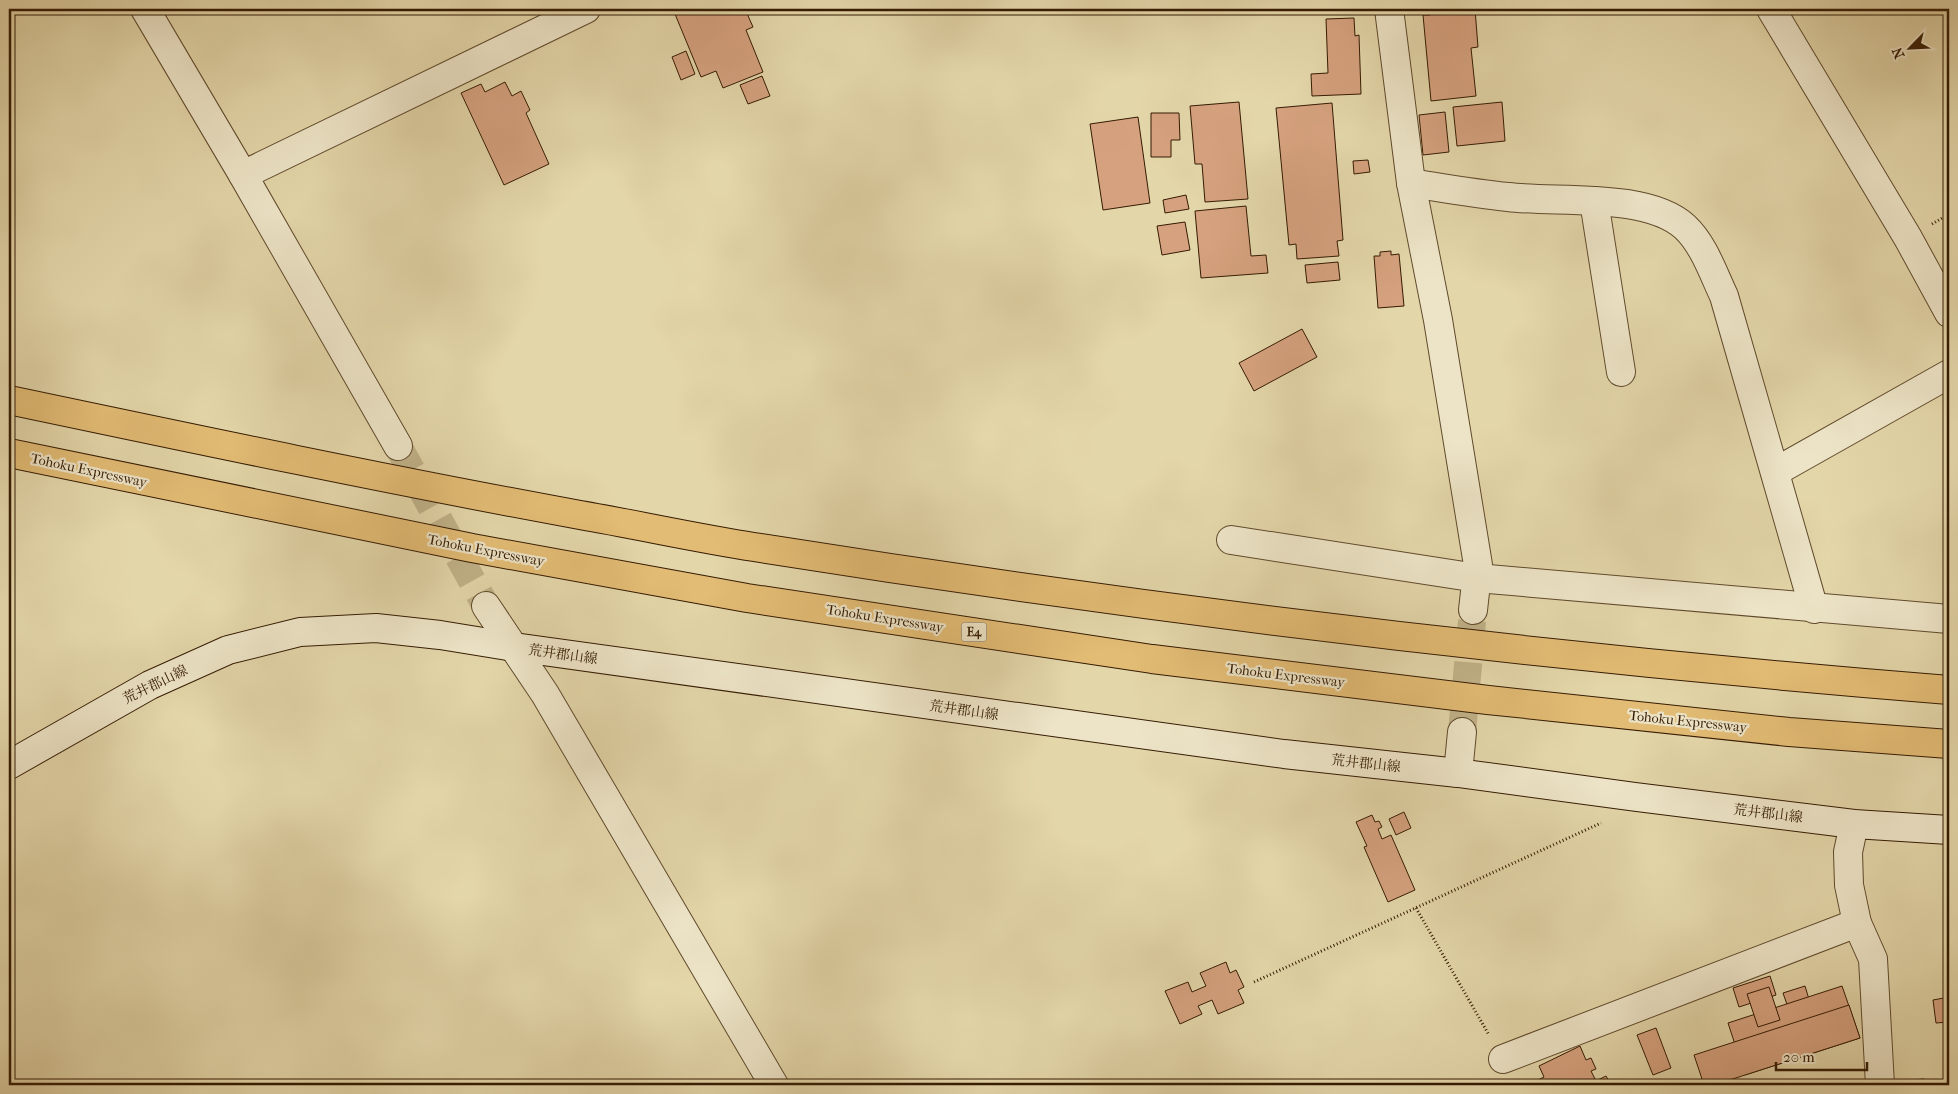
<svg xmlns="http://www.w3.org/2000/svg" width="1958" height="1094" font-family="'IM FELL French Canon','Noto Serif JP',serif">
<style>
.building{fill:#d5a17e;stroke:#351b03}
.lines{fill:none;stroke-linecap:round;stroke-linejoin:round}
.street-tunnel{stroke:#c0b188;stroke-width:28;stroke-dasharray:28 14;stroke-linecap:butt}
.street-casing{stroke:#604a2c;stroke-width:30}
.secondary-casing{stroke:#351b03;stroke-width:30}
.highway-casing{stroke:#351b03;stroke-width:30}
.path{stroke:#351b03;stroke-width:3;stroke-dasharray:1 2.5;stroke-linecap:butt}
.street{stroke:#ede4c7;stroke-width:28}
.secondary{stroke:#ede4c7;stroke-width:28}
.highway{stroke:#e2bb74;stroke-width:28}
.labels{text-anchor:middle;stroke-width:4.5;stroke-linejoin:round;paint-order:stroke}
.shield{fill:#ede4c7;stroke:#6c573e;stroke-width:1}
.shield-label{font-size:12px;font-weight:bold;fill:#351b03}
.street-label{font-size:14px;fill:#351b03;stroke:#ede4c7}
</style>
<rect width="100%" height="100%" fill="#e3d6a9"/>
<filter id="stains"><feTurbulence type="fractalNoise" baseFrequency=".004" numOctaves="4"/><feColorMatrix values="0 0 0 0 .2 0 0 0 0 .09 0 0 0 0 .02 0 0 0 .5 -.17"/></filter>
<radialGradient id="worn" r=".72"><stop offset=".6" stop-color="#630" stop-opacity="0"/><stop offset="1" stop-color="#630" stop-opacity=".3"/></radialGradient>
<g class="building">
<polygon points="688,9 745,9 753,27 746,30 763,72 723,88 716,71 701,77 675,14"/>
<polygon points="1429,9 1475,9 1478,47 1471,48 1476,96 1431,101 1423,15 1430,15"/>
<polygon points="1354,18 1355,36 1359,35 1361,94 1312,96 1311,74 1328,73 1326,19"/>
<polygon points="686,51 695,74 681,80 672,57"/>
<polygon points="762,76 770,96 748,104 740,85"/>
<polygon points="505,82 512,96 521,91 530,110 526,113 549,164 504,185 461,93 481,84 485,92"/>
<polygon points="1239,102 1248,199 1205,202 1202,164 1195,164 1190,106"/>
<polygon points="1502,102 1505,141 1457,146 1453,107"/>
<polygon points="1332,103 1343,240 1337,241 1339,256 1297,259 1296,244 1289,245 1276,108"/>
<polygon points="1445,112 1449,152 1423,155 1419,115"/>
<polygon points="1151,113 1179,113 1180,140 1171,140 1171,157 1151,157"/>
<polygon points="1138,117 1150,203 1103,210 1090,124"/>
<polygon points="1368,160 1370,172 1354,174 1353,161"/>
<polygon points="1186,195 1189,209 1165,213 1163,200"/>
<polygon points="1246,206 1251,256 1266,255 1268,273 1201,278 1195,211"/>
<polygon points="1185,222 1190,250 1162,255 1157,226"/>
<polygon points="1391,251 1391,255 1399,254 1404,306 1378,308 1374,256 1380,256 1380,252"/>
<polygon points="1338,262 1340,280 1307,283 1305,265"/>
<polygon points="1302,329 1317,357 1254,391 1239,363"/>
<polygon points="1404,812 1411,828 1396,835 1389,819"/>
<polygon points="1372,815 1375,822 1379,821 1382,827 1378,829 1382,839 1391,835 1415,890 1388,902 1364,847 1367,846 1356,822"/>
<polygon points="1226,962 1230,973 1236,970 1244,987 1238,990 1244,1003 1218,1014 1212,1000 1198,1006 1202,1014 1180,1024 1165,991 1188,982 1192,992 1206,986 1200,973"/>
<polygon points="1770,976 1776,995 1739,1007 1733,988"/>
<polygon points="1949,978 1949,1022 1936,1023 1933,1000 1949,997 1946,979"/>
<polygon points="1805,986 1811,1006 1790,1013 1783,993"/>
<polygon points="1842,986 1860,1038 1745,1075 1728,1023"/>
<polygon points="1769,987 1780,1020 1758,1027 1747,994"/>
<polygon points="1849,1005 1860,1038 1714,1085 1704,1085 1694,1055"/>
<polygon points="1656,1028 1671,1068 1653,1075 1637,1035"/>
<polygon points="1580,1046 1586,1060 1591,1058 1596,1069 1591,1071 1596,1081 1606,1076 1611,1085 1540,1085 1538,1080 1544,1077 1539,1066"/>
<polygon points="1924,1079 1925,1085 1939,1085 1913,1085 1912,1080"/>
</g>
<g class="lines">
<g class="street-tunnel">
<polyline points="398,446 486,606"/>
<polyline points="1462,732 1473,610"/>
</g>
<g class="street-casing">
<g id="street">
<polyline points="145,9 243,175 398,446"/>
<polyline points="1389,9 1411,183 1438,320 1478,565 1473,610"/>
<polyline points="1771,9 1908,238 1949,313"/>
<polyline points="243,175 586,9"/>
<path d="M1411 183C1443 188 1476 194 1508 197 1558 203 1647 192 1685 227 1704 245 1713 273 1724 296L1814 609"/>
<polyline points="1594,201 1621,372"/>
<polyline points="1775,472 1949,374"/>
<polyline points="1231,540 1477,578 1949,619"/>
<polyline points="486,606 545,694 774,1085"/>
<polyline points="1458,773 1462,732"/>
<polyline points="1854,824 1848,852 1849,885 1857,923 1873,959 1880,1085"/>
<polyline points="1503,1059 1857,923"/>
</g>
</g>
<g class="secondary-casing">
<polyline id="secondary" points="9,765 150,685 228,650 300,632 376,628 440,635 514,647 1284,754 1458,773 1636,797 1854,824 1949,830"/>
</g>
<g class="highway-casing">
<g id="highway">
<path d="M9 400C199 440 389 480 580 515 638 525 696 538 754 547 1150 610 1549 658 1949 690"/>
<polyline points="9,453 472,548 747,598 1152,659 1488,700 1789,732 1949,744"/>
</g>
</g>
<g class="path">
<polyline points="1932,224 1949,214"/>
<polyline points="1416,908 1489,1035"/>
<polyline points="1254,982 1601,823"/>
</g>
<use href="#street" class="street"/>
<use href="#secondary" class="secondary"/>
<use href="#highway" class="highway"/>
</g>
<g class="labels">
<rect class="shield" x="961.5" y="622.5" width="25" height="19" rx="4"/>
<g class="shield-label">
<text x="974" y="636">E4</text>
</g>
<g class="street-label">
<text transform="translate(89 470) rotate(12)" y="5">Tohoku Expressway</text>
<text transform="translate(486 550) rotate(11)" y="5">Tohoku Expressway</text>
<text transform="translate(885 618) rotate(9)" y="5">Tohoku Expressway</text>
<text transform="translate(563 654) rotate(8)" y="5">荒井郡山線</text>
<text transform="translate(1286 675) rotate(7)" y="5">Tohoku Expressway</text>
<text transform="translate(155 684) rotate(-26)" y="5">荒井郡山線</text>
<text transform="translate(964 710) rotate(8)" y="5">荒井郡山線</text>
<text transform="translate(1688 721) rotate(6)" y="5">Tohoku Expressway</text>
<text transform="translate(1366 763) rotate(6)" y="5">荒井郡山線</text>
<text transform="translate(1768 813) rotate(7)" y="5">荒井郡山線</text>
</g>
</g>
<rect width="1958" height="1094" fill="none" stroke="#e3d6a9" stroke-width="30"/>
<rect x="10" y="10" width="1938" height="1074" fill="none" stroke="#351b03" stroke-width="2.5"/>
<rect x="15" y="15" width="1928" height="1064" fill="none" stroke="#351b03"/>
<g transform="translate(1910 48) rotate(246)" stroke="#ede4c7" stroke-width="4" paint-order="stroke">
<path d="M0-4L9 19L0 12L-9 19Z" fill="#351b03"/>
<text y="-8" font-size="14" font-weight="bold" text-anchor="middle" fill="#351b03">N</text>
</g>
<path d="M1776 1062v8h91v-8" fill="none" stroke="#351b03" stroke-width="2.5"/>
<text x="1783" y="1062" font-size="15" fill="#351b03" stroke="#ede4c7" stroke-width="4" paint-order="stroke">20 m</text>
<rect width="100%" height="100%" filter="url(#stains)"/>
<rect width="100%" height="100%" fill="url(#worn)"/>
</svg>
